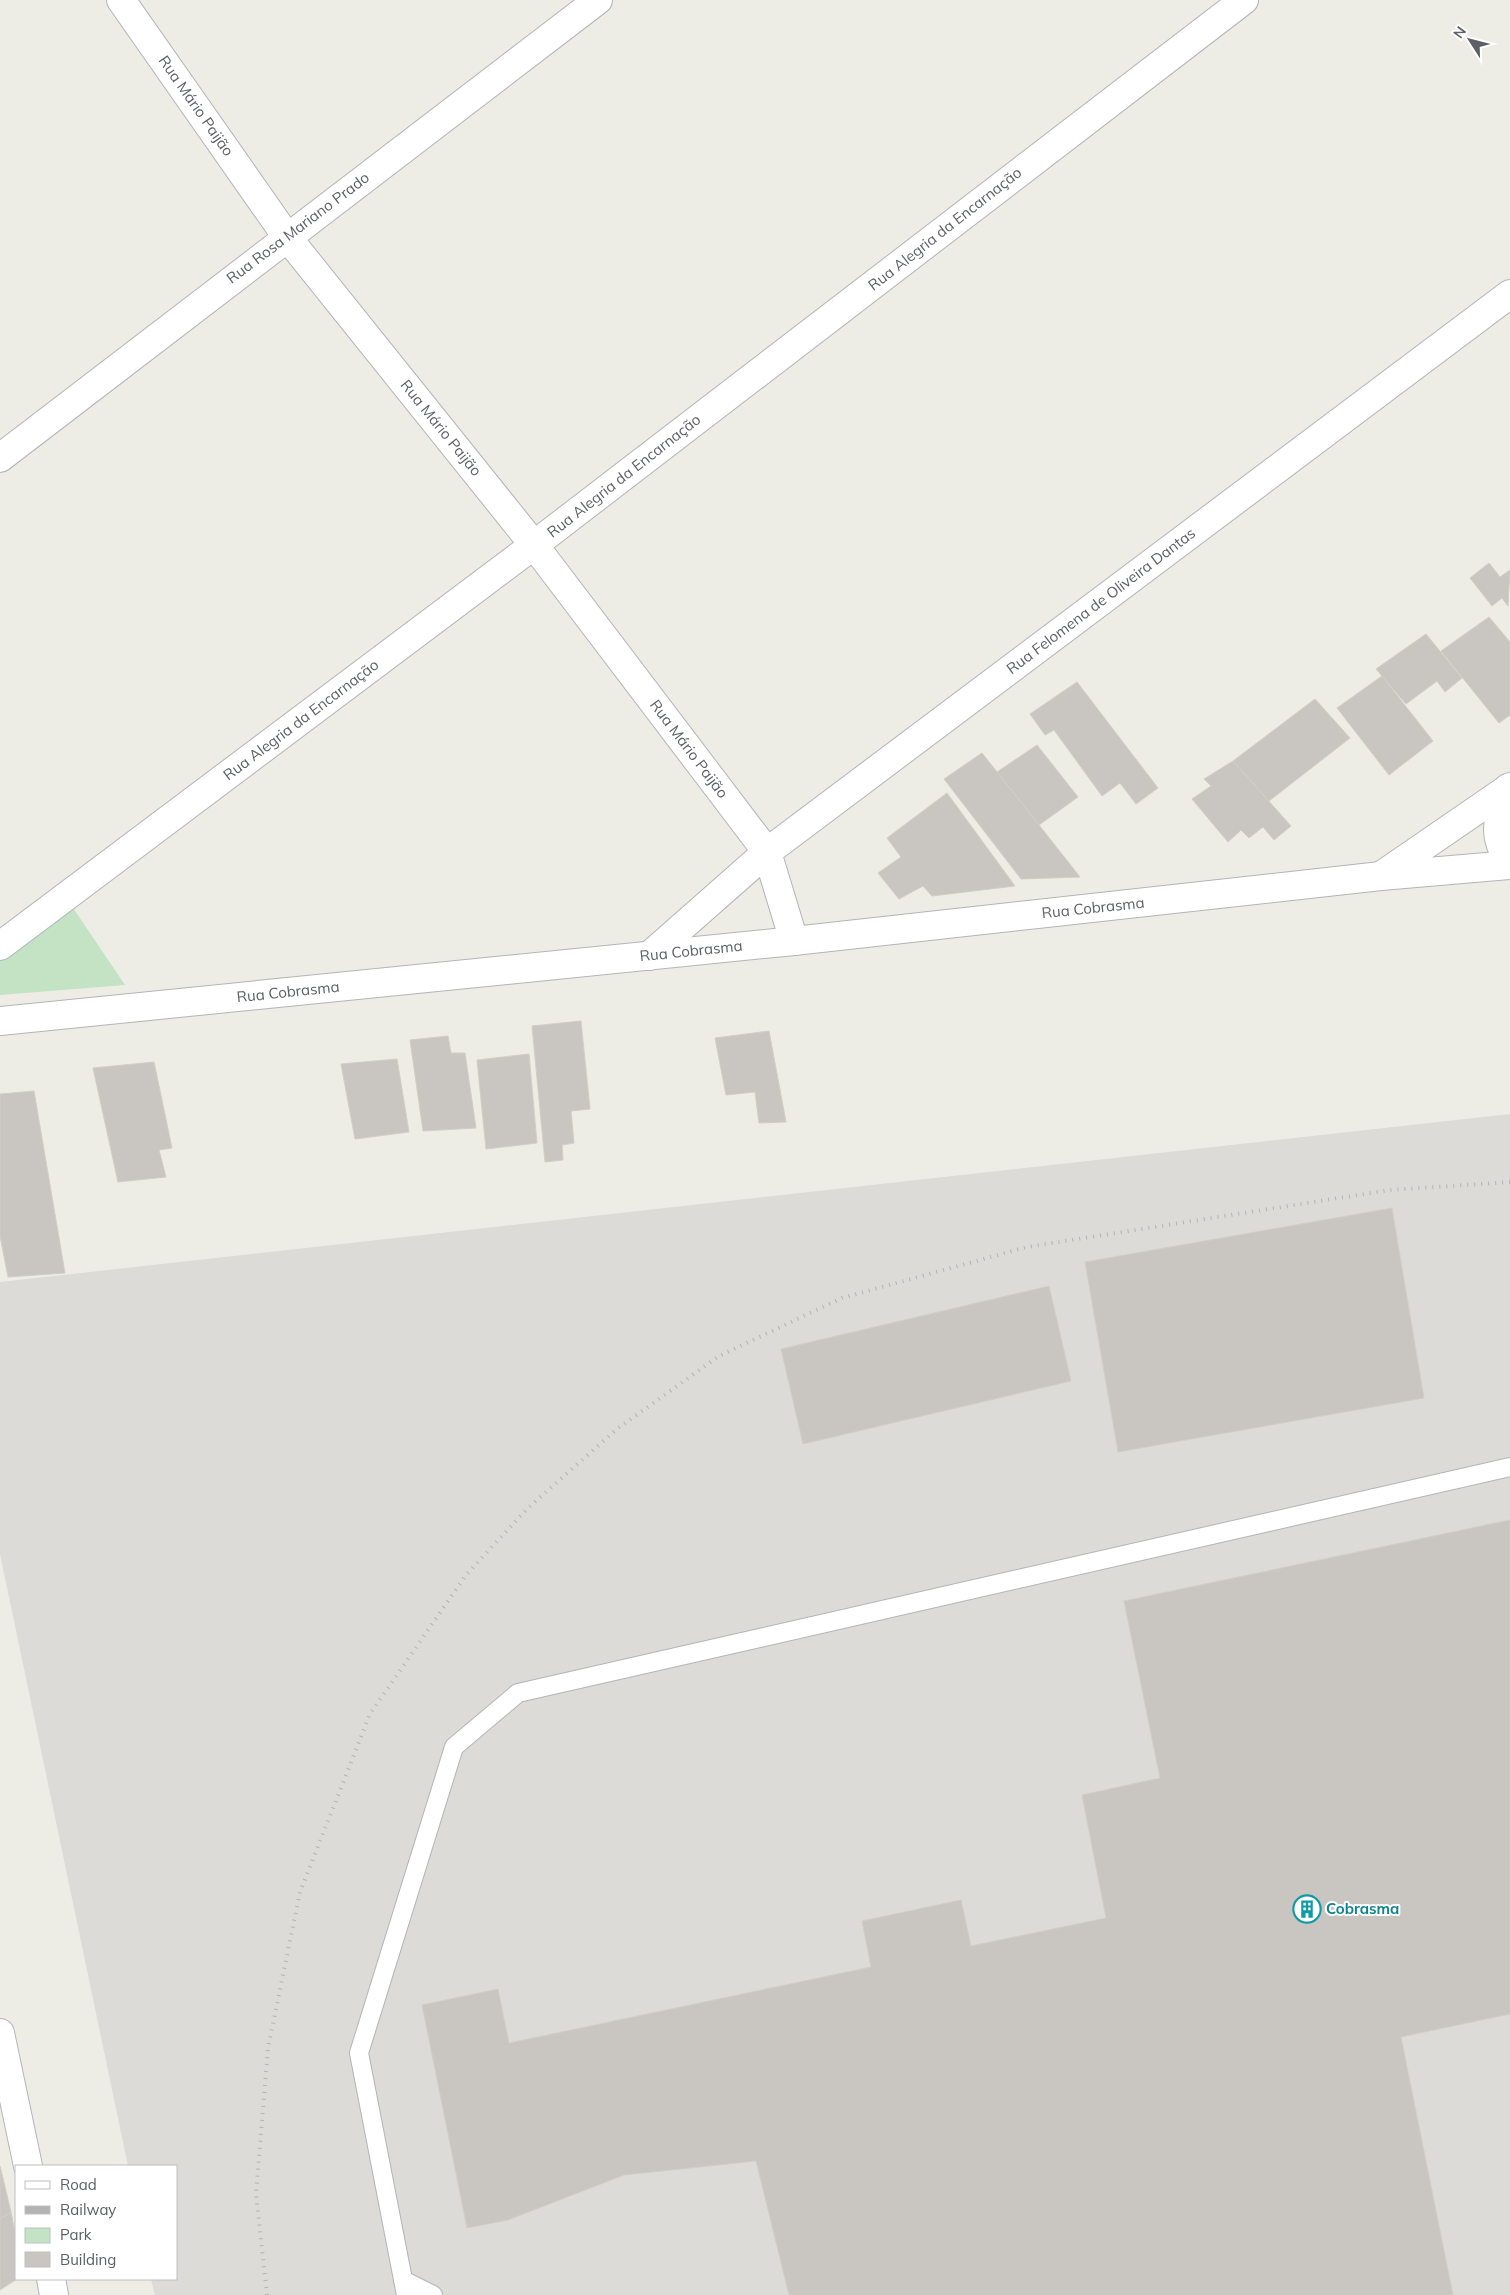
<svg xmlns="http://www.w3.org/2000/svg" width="1510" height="2295" font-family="Mulish,sans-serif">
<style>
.industrial{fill:#dcdbd7}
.green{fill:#c3e3c4}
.building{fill:#c9c6c2;stroke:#d2cec3}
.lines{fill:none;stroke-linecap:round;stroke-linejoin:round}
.service-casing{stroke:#b2b4b8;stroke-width:20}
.minor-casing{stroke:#b2b4b8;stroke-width:30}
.tertiary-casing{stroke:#b2b4b8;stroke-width:30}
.service{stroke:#fff;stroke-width:18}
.minor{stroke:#fff;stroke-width:28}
.tertiary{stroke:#fff;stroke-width:28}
.rail{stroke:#b3b3b4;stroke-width:4;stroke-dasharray:1 6;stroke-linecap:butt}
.labels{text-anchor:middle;stroke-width:4;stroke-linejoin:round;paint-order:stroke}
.street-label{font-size:15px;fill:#5c5f64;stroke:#fff}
.culture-label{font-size:15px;font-weight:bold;fill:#0d838f;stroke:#fff;text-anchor:start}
</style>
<rect width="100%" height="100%" fill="#edece5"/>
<polygon class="industrial" points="1510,1114 1510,2295 155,2295 151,2279 176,2279 176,2166 128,2166 0,1554 0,1282"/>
<polygon class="green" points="71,905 125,985 0,995 0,959"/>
<g class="building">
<polygon points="1489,563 1500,577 1510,570 1508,606 1502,598 1492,606 1470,578"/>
<polygon points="1489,617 1510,642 1510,715 1499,723 1441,651"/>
<polygon points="1426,634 1462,678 1445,692 1437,681 1406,704 1376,669"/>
<polygon points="1382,676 1433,741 1389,775 1337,708"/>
<polygon points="1077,682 1158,788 1136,804 1120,783 1102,796 1054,730 1045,735 1030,714"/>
<polygon points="1315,699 1350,738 1269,801 1233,761"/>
<polygon points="1037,745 1078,797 1039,825 997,772"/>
<polygon points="982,753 1039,825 1080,877 1021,879 944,779"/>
<polygon points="1233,761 1291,826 1274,840 1263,827 1249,838 1241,830 1228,842 1192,799 1211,786 1204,779"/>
<polygon points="947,793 1015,886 932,896 923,886 899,899 878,873 901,857 887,838"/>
<polygon points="581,1021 590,1109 571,1111 574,1143 562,1145 563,1160 545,1162 532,1026"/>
<polygon points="769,1031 786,1122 759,1123 755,1092 726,1095 715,1038"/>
<polygon points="448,1036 451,1053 465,1053 476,1128 423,1131 410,1040"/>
<polygon points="529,1054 537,1143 486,1149 477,1060"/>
<polygon points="397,1059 409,1132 355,1139 341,1064"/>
<polygon points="154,1062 172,1148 159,1150 166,1177 118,1182 93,1068"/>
<polygon points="34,1091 65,1273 8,1277 0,1236 0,1094"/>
<polygon points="1392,1208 1424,1398 1118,1452 1085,1262"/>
<polygon points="1049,1286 1071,1381 803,1444 781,1349"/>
<polygon points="1510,1520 1510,2014 1401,2037 1453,2295 789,2295 756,2161 624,2175 508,2220 467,2228 422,2005 498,1989 509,2043 871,1967 862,1921 961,1900 971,1946 1106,1918 1082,1795 1160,1778 1124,1601"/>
<polygon points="0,2166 11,2212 0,2219"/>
<polygon points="11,2212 16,2237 17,2279 0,2290 0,2219"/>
</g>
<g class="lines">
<g class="service-casing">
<g id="service">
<polyline points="403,2280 433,2295"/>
<polyline points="406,2295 359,2053 454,1747 518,1693 1510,1467"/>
</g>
</g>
<g class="minor-casing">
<g id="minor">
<polyline points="121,0 287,237 534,545 767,852 649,956"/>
<polyline points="0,458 598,0"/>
<path d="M1508 788C1499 818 1490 834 1510 862"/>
<polyline points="1382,875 1510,787"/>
<polyline points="794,941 767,852 1510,294"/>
<polyline points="0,946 534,545 1244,0"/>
<polyline points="0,1021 794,941 1381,876 1510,865"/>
</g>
</g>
<g class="tertiary-casing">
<g id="tertiary">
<polyline points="0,2033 28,2166"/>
<polyline points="51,2279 54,2295"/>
</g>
</g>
<use href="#service" class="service"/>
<use href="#minor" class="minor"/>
<use href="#tertiary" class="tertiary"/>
<polyline class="rail" points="267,2295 256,2194 268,2048 300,1892 370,1714 466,1575 528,1508 617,1429 719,1356 842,1298 1027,1247 1390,1190 1510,1182"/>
</g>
<defs>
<g id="building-ring" transform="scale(1.4375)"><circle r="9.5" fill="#fff" stroke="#0f9aa8" stroke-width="1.5"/><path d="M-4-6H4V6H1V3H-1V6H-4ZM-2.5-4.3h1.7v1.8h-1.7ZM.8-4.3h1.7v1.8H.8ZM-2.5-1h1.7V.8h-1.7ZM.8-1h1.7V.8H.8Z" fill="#0f9aa8"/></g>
</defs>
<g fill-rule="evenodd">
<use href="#building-ring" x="1307" y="1909"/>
</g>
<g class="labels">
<g class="street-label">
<text transform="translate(196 106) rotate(55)" y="5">Rua Mário Paijão</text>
<text transform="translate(298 228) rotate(-37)" y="5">Rua Rosa Mariano Prado</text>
<text transform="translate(945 229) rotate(-38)" y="5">Rua Alegria da Encarnação</text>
<text transform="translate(441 428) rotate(51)" y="5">Rua Mário Paijão</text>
<text transform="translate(624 476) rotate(-38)" y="5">Rua Alegria da Encarnação</text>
<text transform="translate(1101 601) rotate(-37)" y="5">Rua Felomena de Oliveira Dantas</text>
<text transform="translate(301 720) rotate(-37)" y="5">Rua Alegria da Encarnação</text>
<text transform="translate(689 749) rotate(53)" y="5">Rua Mário Paijão</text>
<text transform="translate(1093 908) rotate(-6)" y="5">Rua Cobrasma</text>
<text transform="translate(691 951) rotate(-6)" y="5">Rua Cobrasma</text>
<text transform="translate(288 992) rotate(-6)" y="5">Rua Cobrasma</text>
</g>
<g class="culture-label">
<text x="1326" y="1914">Cobrasma</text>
</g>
</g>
<rect x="15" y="2165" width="162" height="115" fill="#ffffff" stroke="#bebfc1"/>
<rect x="25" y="2181" width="25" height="8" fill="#ffffff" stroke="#bebfc1"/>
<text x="60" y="2190" font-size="15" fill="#5c5f64">Road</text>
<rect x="25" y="2206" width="25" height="8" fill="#b3b3b4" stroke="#bebfc1"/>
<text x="60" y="2215" font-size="15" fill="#5c5f64">Railway</text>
<rect x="25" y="2228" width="25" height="15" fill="#c3e3c4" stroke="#bebfc1"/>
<text x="60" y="2240" font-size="15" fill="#5c5f64">Park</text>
<rect x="25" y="2252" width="25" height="15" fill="#c9c6c2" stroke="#bebfc1"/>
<text x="60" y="2265" font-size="15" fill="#5c5f64">Building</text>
<g transform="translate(1470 40) rotate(306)" stroke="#ffffff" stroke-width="4" paint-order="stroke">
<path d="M0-4L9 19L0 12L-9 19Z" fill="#5c5f64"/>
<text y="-8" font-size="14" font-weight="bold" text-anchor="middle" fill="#5c5f64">N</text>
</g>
</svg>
